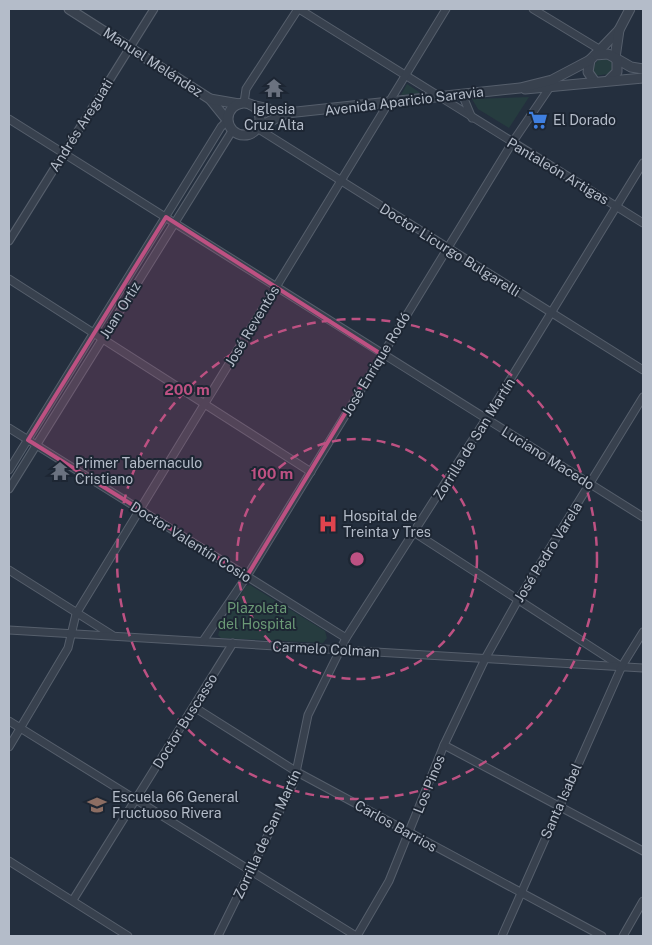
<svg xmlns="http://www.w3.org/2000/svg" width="652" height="945" font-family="'Public Sans',sans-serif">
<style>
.green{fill:#263c3f}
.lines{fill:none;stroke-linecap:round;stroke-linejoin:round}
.minor-casing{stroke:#565f6c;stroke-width:9}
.tertiary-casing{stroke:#565f6c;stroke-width:11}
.minor{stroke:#38414e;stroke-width:7}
.tertiary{stroke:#38414e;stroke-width:9}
.marked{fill:#bd5182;fill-opacity:0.2;stroke:#bd5182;stroke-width:4;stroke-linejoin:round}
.ring{fill:none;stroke:#bd5182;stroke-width:2.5;stroke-dasharray:9 6}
.labels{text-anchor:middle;stroke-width:4;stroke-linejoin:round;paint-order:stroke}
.street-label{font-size:14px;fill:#b4bcc9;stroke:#1d2633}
.poi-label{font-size:14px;fill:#b4bcc9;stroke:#1d2633;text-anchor:start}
.park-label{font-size:14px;fill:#6b9a76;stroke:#1d2633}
.centre{fill:#bd5182;stroke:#1d2633;stroke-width:2.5}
.ring-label{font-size:15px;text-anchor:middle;font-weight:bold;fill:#bd5182;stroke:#1d2633;stroke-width:4;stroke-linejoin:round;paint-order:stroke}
</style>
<rect width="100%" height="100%" fill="#242f3e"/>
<g class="green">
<polygon points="600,58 613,61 614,70 609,74 593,76 591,68"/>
<polygon points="407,84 419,92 420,93 401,95"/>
<polygon points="529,97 509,128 478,109 472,99"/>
<polygon points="250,585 325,631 327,638 323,643 221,638 218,635 220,628 246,586"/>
</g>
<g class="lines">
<g class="minor-casing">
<g id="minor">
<polyline points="299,9 643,223"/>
<polyline points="533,9 599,49"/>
<polyline points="462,94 472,118"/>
<polyline points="244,103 246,89 298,9"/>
<polyline points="9,119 643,517"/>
<polyline points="257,128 643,370"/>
<polyline points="9,241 154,9"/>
<polyline points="9,279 311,472"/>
<polyline points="9,428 346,638"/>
<polyline points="9,470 221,127 227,121"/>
<polyline points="9,489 232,131"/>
<polyline points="415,533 619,665"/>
<polyline points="9,570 112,635"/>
<polyline points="9,630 643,668"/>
<polyline points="203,641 247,576 512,143 550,87"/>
<polyline points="194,707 297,772 602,936"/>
<polyline points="9,721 356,936"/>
<polyline points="444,745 643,851"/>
<polyline points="9,747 68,648 76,614 446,9"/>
<polyline points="9,861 128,936"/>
<polyline points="73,900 233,643"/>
<polyline points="218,936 294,782 308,715 346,638 486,419 643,163"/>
<polyline points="357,936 389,881 444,745 486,657 518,600 643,397"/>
<polyline points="502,936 622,666 643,632"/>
<polyline points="623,936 643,901"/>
</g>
</g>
<g class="tertiary-casing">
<g id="tertiary">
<polyline points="69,9 210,99 227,120"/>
<polyline points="595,55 619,30"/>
<polyline points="615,58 619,30 630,9"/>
<polyline points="617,59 631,67 643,69"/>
<polyline points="595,82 588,72 590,60 595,55 608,54 617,59 617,72 609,80"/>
<polyline points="525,89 643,78"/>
<polyline points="210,99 239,104"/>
<circle cx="244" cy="119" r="16"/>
<polyline points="251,105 287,113"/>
<polyline points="258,127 287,113 520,88 552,80 590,60"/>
</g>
</g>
<use href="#minor" class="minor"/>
<use href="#tertiary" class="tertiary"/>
</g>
<path class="marked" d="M166 217 381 354 247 576 28 440Z"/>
<g class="ring">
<circle cx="357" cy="559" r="120"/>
<circle cx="357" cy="559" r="240"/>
</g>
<defs>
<g id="temple-bare" transform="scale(1.5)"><path d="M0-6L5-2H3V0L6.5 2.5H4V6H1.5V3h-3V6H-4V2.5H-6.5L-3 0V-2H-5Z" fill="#6b7280" stroke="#1d2633" stroke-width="2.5" paint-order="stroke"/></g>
<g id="supermarket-bare" transform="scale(1.5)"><path d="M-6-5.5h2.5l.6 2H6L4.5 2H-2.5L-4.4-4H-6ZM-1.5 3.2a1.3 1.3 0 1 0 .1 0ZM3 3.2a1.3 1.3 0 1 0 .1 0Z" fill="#3f7fe0" stroke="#1d2633" stroke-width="2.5" paint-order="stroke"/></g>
<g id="hospital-bare" transform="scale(1.5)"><path d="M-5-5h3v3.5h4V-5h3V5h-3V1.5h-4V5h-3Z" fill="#e0444e" stroke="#1d2633" stroke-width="2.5" paint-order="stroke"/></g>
<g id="school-bare" transform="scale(1.5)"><path d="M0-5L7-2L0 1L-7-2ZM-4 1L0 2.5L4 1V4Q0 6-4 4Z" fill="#8d6e63" stroke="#1d2633" stroke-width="2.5" paint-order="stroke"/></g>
</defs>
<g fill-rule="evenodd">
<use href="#temple-bare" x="274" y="88"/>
<use href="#supermarket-bare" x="538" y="120"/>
<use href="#temple-bare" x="60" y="471"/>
<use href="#hospital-bare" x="328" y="524"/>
<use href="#school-bare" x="97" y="805"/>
</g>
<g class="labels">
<g class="street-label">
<text transform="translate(153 62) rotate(33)" y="5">Manuel Meléndez</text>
<text transform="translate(404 101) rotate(-7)" y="5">Avenida Aparicio Saravia</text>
<text transform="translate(81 125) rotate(-58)" y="5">Andrés Areguati</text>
<text transform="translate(558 171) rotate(31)" y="5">Pantaleón Artigas</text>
<text transform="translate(450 250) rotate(32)" y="5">Doctor Licurgo Bulgarelli</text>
<text transform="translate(120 310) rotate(-58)" y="5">Juan Ortiz</text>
<text transform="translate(252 326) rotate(-59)" y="5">José Reventós</text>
<text transform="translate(376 364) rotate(-59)" y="5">José Enrique Rodó</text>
<text transform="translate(474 439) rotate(-58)" y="5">Zorrilla de San Martín</text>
<text transform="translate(548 458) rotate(32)" y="5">Luciano Macedo</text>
<text transform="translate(191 542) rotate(32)" y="5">Doctor Valentín Cosio</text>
<text transform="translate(548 552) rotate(-58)" y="5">José Pedro Varela</text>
<text transform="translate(326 649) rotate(3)" y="5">Carmelo Colman</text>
<text transform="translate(185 721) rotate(-58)" y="5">Doctor Buscasso</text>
<text transform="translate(429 784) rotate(-68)" y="5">Los Pinos</text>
<text transform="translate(561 801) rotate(-66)" y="5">Santa Isabel</text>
<text transform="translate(396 826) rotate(29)" y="5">Carlos Barrios</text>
<text transform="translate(267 834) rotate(-65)" y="5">Zorrilla de San Martín</text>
</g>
<g class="poi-label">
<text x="274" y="114" text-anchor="middle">Iglesia<tspan x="274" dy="16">Cruz Alta</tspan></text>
<text x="553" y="125">El Dorado</text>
<text x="75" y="468">Primer Tabernaculo<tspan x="75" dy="16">Cristiano</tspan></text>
<text x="343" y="521">Hospital de<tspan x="343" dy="16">Treinta y Tres</tspan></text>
<text x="112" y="802">Escuela 66 General<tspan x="112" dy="16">Fructuoso Rivera</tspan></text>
</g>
<g class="park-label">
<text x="257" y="613">Plazoleta<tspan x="257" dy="16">del Hospital</tspan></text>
</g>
</g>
<circle cx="357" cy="559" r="8" class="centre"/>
<g class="ring-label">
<text x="187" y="395">200 m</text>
<text x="272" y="479">100 m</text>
</g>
<rect width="652" height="945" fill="none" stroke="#b4bcc9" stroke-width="20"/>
</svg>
